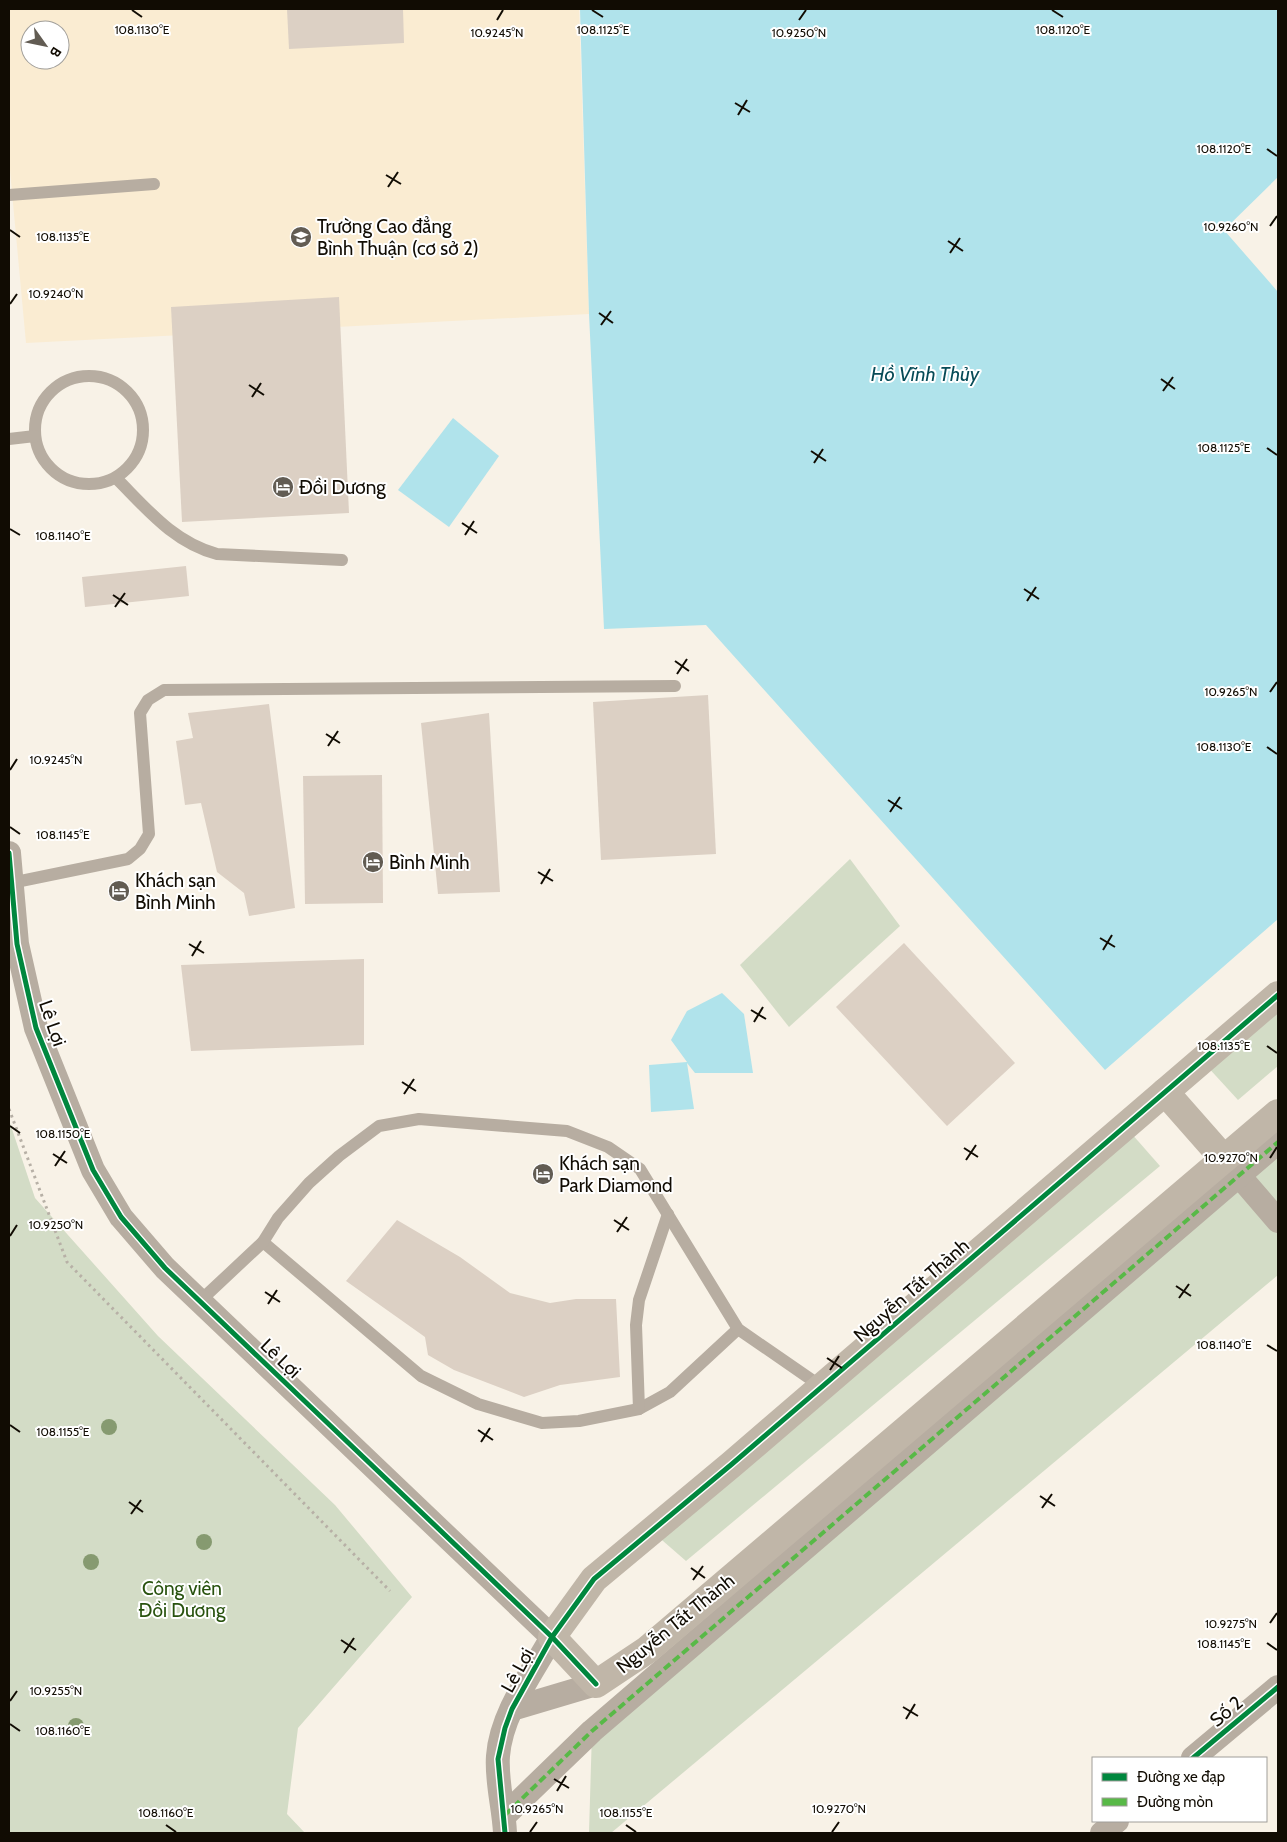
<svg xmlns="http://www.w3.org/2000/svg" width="1287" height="1842" font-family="Cabin,sans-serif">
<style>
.built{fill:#faecd2;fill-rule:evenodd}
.green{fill:#d3dcc6}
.water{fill:#b0e3eb}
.building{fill:#dcd0c4}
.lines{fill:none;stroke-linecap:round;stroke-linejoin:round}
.path{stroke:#b7b0a6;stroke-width:3;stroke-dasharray:2.5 4;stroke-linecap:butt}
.lane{stroke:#b7ada1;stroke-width:12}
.street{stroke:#b7ada1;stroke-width:24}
.secondary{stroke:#c0b6a8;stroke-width:28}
.quiet{stroke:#58b947;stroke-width:4;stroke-dasharray:8 4;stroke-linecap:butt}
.cycleway-casing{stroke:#fff;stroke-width:8}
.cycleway{stroke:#00873e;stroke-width:5}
.tree{fill:#869a70}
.ticks{fill:none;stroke:#110c03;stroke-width:2}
.labels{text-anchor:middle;stroke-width:4;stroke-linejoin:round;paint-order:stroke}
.poi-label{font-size:19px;fill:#110c03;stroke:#fff;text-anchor:start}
.street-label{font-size:19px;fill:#110c03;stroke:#fff}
.park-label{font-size:19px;fill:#28520e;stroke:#fff}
.water-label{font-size:20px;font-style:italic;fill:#074b57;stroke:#fff}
.ticks-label{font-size:12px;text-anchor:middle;fill:#110c03;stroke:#fff;stroke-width:4;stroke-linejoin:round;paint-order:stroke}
</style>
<rect width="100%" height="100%" fill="#f8f2e7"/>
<path class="built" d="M9 9H579L589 314 26 343 9 160ZM30 30H60V60H30Z"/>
<g class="green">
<polygon points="850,859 900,926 789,1027 740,965"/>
<polygon points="1278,1004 1278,1066 1238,1100 1205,1064"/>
<polygon points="9,1120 35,1198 158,1336 335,1505 412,1597 298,1728 287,1814 305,1833 9,1833"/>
<polygon points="1131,1133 1160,1166 686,1561 655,1534"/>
<polygon points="1278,1142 1278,1275 611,1833 589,1833 592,1731"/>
</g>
<g class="water">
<polygon points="580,9 1278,9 1278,177 1224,230 1278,292 1278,919 1105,1070 706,625 604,629 589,314"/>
<polygon points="453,418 499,456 449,527 398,490"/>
<polygon points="722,993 744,1014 753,1073 695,1073 687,1063 694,1109 651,1112 649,1065 687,1062 671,1040 687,1011"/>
</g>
<g class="building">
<polygon points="287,9 403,9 404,43 289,49"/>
<polygon points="339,297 349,513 182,522 171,307"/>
<polygon points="186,566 189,596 85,607 82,577"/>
<polygon points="708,695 716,854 601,860 593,702"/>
<polygon points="269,704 295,908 249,916 244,893 217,872 201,803 185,805 176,741 193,738 188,713"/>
<polygon points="489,713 500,892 438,894 421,723"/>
<polygon points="382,775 383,903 305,904 303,776"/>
<polygon points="904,943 1015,1063 947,1126 836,1007"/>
<polygon points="364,959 364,1045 191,1051 181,965"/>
<polygon points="397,1220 460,1257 510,1293 550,1303 576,1299 616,1299 620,1377 560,1385 524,1397 454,1370 428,1355 425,1337 346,1281"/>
</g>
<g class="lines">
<polyline class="path" points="9,1109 67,1262 390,1591"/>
<g class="lane">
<polyline points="9,195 154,184"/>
<circle cx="89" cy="430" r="54"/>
<polyline points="9,439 35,436"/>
<path d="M116 478C147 509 173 542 217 554L342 560"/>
<polyline points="11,883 128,859 140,849 149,834 140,713 148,700 164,690 675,686"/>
<polyline points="263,1242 421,1376 478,1404 542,1423 579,1421 639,1409 670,1392 738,1329"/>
<polyline points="200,1301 263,1242 278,1218 309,1183 339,1156 379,1126 419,1119 567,1131 608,1147 640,1169 738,1329 822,1387"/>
<polyline points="639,1409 636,1325 639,1300 668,1214"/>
</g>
<g class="street">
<path d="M9 853 17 944 36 1028 93 1170 121 1217 165 1268 552 1637C532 1673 501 1714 498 1756 496 1781 504 1808 505 1833"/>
<polyline points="1229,1164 1278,1221"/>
<polyline points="512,1709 596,1684"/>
<polyline points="1193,1758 1278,1687"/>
<polyline points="505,1815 592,1731 1278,1142"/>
<polyline points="1102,1833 1117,1821"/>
</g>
<g class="secondary">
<polyline points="1278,995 732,1464 594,1579 552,1637 596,1684 647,1650 1278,1113"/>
<polyline points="1165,1092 1224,1159"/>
</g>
<polyline class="quiet" points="505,1815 592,1731 1278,1142"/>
<g class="cycleway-casing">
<g id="cycleway">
<polyline points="9,853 17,944 36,1028 93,1170 121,1217 165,1268 552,1637 596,1684"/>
<polyline points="1193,1758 1278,1687"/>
<polyline points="505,1833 498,1759 505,1728 512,1709 552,1637 594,1579 732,1464 1278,995"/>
</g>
</g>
<use href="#cycleway" class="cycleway"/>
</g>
<g class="tree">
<circle cx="109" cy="1427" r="8"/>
<circle cx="204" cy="1542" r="8"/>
<circle cx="91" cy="1562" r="8"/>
<circle cx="76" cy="1726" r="8"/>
</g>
<path class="ticks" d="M132 10 142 17M592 10 603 17M1052 10 1063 17M497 20 503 10M799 20 806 10M735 103 750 112M738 115 747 100M1267 149 1277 156M386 175 401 184M388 187 398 172M1270 226 1277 216M10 230 20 237M948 241 963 251M950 253 960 238M10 304 17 294M599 313 613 323M601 325 611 311M1161 379 1175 389M249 385 264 395M1163 391 1173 377M252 397 261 383M1267 448 1277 455M811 451 826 461M814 463 823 449M462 523 477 533M10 529 20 535M465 535 474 521M1024 589 1039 599M113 595 128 605M1027 601 1036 587M115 607 125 593M675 661 689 671M677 674 687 659M1270 692 1277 682M326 734 340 743M328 746 338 731M1267 747 1277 754M10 770 17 759M888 800 902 809M890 812 900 797M10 827 20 834M538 872 553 881M541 884 550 869M1100 938 1115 947M189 944 204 953M1103 950 1112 935M192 956 201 941M751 1010 766 1019M754 1022 763 1007M1267 1046 1277 1053M402 1082 416 1091M404 1094 414 1079M10 1126 20 1133M964 1148 978 1157M53 1154 67 1163M1270 1158 1277 1147M966 1160 976 1145M55 1166 65 1151M614 1220 629 1230M617 1232 627 1217M10 1236 17 1225M1176 1286 1191 1296M265 1292 280 1302M1179 1298 1189 1284M268 1304 277 1290M1267 1345 1277 1351M827 1358 842 1368M830 1370 839 1356M10 1425 20 1432M478 1430 493 1440M481 1442 490 1428M1040 1496 1055 1506M129 1502 143 1512M1042 1508 1052 1494M131 1514 141 1500M691 1568 705 1578M693 1580 703 1566M1270 1623 1277 1613M341 1640 356 1650M1267 1643 1277 1650M344 1653 354 1638M10 1701 17 1691M903 1707 918 1716M906 1719 915 1704M10 1724 20 1731M554 1779 569 1788M557 1791 566 1776M166 1825 176 1832M626 1825 636 1832M530 1832 537 1822M832 1832 839 1822"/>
<defs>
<g id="university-disc" transform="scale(1.125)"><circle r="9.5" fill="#625c53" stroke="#fff"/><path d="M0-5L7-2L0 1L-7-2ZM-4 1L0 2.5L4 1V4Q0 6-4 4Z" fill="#fff"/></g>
<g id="hotel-disc" transform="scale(1.125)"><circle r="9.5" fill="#625c53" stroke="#fff"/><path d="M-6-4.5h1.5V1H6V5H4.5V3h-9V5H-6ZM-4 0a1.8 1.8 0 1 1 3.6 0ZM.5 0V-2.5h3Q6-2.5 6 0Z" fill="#fff"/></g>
</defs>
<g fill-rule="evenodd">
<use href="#university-disc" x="301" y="237"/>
<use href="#hotel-disc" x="283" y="487"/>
<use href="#hotel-disc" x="373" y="862"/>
<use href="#hotel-disc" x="119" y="891"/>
<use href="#hotel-disc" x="543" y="1174"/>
</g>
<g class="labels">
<g class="poi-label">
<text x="317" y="233">Trường Cao đẳng<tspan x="317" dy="22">Bình Thuận (cơ sở 2)</tspan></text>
<text x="299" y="494">Đồi Dương</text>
<text x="389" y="869">Bình Minh</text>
<text x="135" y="887">Khách sạn<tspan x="135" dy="22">Bình Minh</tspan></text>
<text x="559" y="1170">Khách sạn<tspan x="559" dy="22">Park Diamond</tspan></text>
</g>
<g class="street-label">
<text transform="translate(53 1023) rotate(71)" y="7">Lê Lợi</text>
<text transform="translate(911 1290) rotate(-41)" y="7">Nguyễn Tất Thành</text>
<text transform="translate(281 1358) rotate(44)" y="7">Lê Lợi</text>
<text transform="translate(675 1623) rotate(-39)" y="7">Nguyễn Tất Thành</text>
<text transform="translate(517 1670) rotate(-61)" y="7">Lê Lợi</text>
<text transform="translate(1226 1711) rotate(-40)" y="7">Số 2</text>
</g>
<g class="park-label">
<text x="182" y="1595">Công viên<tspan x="182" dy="22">Đồi Dương</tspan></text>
</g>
<g class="water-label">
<text x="925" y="381">Hồ Vĩnh Thủy</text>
</g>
</g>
<g class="ticks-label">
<text x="142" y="34">108.1130°E</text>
<text x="603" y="34">108.1125°E</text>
<text x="1063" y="34">108.1120°E</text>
<text x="799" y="37">10.9250°N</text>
<text x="497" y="37">10.9245°N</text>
<text x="1224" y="153">108.1120°E</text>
<text x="1231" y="231">10.9260°N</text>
<text x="63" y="241">108.1135°E</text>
<text x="56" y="298">10.9240°N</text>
<text x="1224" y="452">108.1125°E</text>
<text x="63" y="540">108.1140°E</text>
<text x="1231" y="696">10.9265°N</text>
<text x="1224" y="751">108.1130°E</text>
<text x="56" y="764">10.9245°N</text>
<text x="63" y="839">108.1145°E</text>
<text x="1224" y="1050">108.1135°E</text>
<text x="63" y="1138">108.1150°E</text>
<text x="1231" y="1162">10.9270°N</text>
<text x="56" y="1229">10.9250°N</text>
<text x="1224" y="1349">108.1140°E</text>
<text x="63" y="1436">108.1155°E</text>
<text x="1231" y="1628">10.9275°N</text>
<text x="1224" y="1648">108.1145°E</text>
<text x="56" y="1695">10.9255°N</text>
<text x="63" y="1735">108.1160°E</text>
<text x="537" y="1813">10.9265°N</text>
<text x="839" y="1813">10.9270°N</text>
<text x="166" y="1817">108.1160°E</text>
<text x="626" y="1817">108.1155°E</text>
</g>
<rect width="1287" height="1842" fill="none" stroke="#110c03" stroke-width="20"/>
<rect x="1092" y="1757" width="175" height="65" fill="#ffffff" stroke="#a09e9a"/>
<rect x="1102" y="1773" width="25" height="8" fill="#00873e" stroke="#a09e9a"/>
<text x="1137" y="1782" font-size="15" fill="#110c03">Đường xe đạp</text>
<rect x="1102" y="1798" width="25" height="8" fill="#58b947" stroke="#a09e9a"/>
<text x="1137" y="1807" font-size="15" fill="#110c03">Đường mòn</text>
<g transform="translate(45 45) rotate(123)"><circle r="24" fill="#ffffff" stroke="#a09e9a"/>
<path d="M0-4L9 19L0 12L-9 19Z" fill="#625c53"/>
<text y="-8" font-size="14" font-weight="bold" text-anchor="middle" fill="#110c03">B</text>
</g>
</svg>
